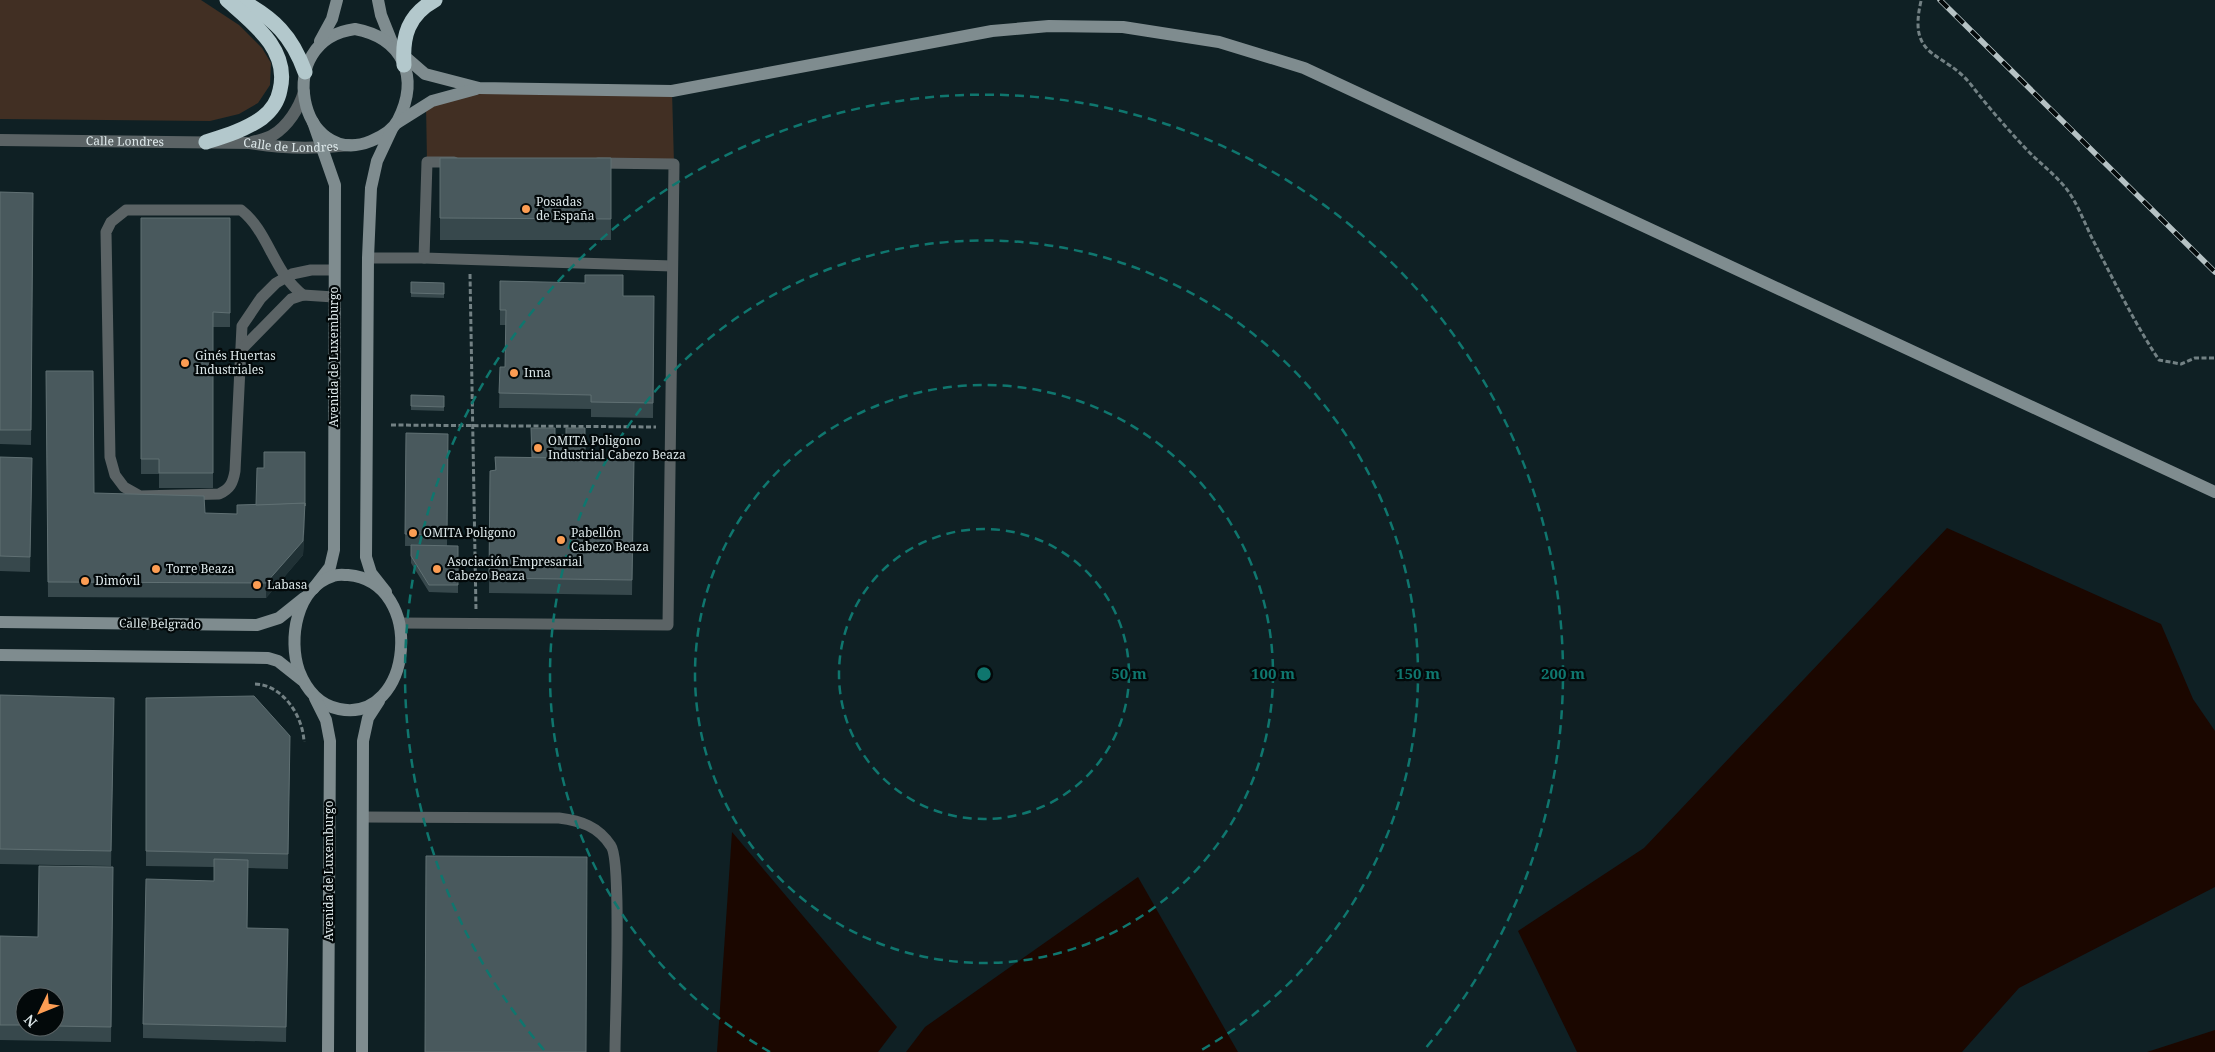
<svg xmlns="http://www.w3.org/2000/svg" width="2215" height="1052" font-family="'Noto Serif',serif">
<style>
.green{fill:#412f23}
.water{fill:#1b0700}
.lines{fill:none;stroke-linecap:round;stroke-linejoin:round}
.path{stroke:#738184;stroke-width:3;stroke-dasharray:5 2.5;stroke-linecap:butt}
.lane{stroke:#5b6365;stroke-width:11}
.street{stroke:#5b6365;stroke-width:12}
.secondary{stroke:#7f8c8f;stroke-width:12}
.highway{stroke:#b3c8cc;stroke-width:15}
.rail-casing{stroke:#b6c2c4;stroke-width:5.5}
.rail{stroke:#03090a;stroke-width:4;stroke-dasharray:11;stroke-linecap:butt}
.wall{fill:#37484c;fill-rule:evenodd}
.shaded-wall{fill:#203135}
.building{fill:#49595d;stroke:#607073}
.ring{fill:none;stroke:#0f766e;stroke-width:2.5;stroke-dasharray:9 6}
.poi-dot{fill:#fc9d53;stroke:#03090a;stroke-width:2}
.labels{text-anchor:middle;stroke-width:4.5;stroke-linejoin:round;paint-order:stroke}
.street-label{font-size:12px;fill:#dde8ea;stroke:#03090a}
.poi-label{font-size:12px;fill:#dde8ea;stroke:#03090a;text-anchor:start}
.centre{fill:#0f766e;stroke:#03090a;stroke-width:2.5}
.ring-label{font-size:15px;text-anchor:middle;font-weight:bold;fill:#0f766e;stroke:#03090a;stroke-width:4.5;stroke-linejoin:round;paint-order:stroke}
</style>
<rect width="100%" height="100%" fill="#0f2024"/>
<g class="green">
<polygon points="0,0 201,0 239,25 262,48 271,63 270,85 258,103 239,114 210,121 0,119"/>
<polygon points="479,88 672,91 674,164 427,162 426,104"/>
</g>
<g class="water">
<polygon points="1947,528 2161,624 2193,699 2215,731 2215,887 2019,988 1962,1052 1577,1052 1518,931 1644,848"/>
<polygon points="732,832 897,1027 878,1052 717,1052"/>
<polygon points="1138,877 1238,1052 906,1052 925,1027"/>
<polygon points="2215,1030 2215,1052 2147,1052"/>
</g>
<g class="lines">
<g class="path">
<path d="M1921 1C1907 61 1945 50 1972 86 1990 109 2009 131 2029 152 2041 164 2054 174 2065 187 2078 203 2085 225 2095 244 2115 283 2135 324 2159 360L2181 364 2195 358H2215"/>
<polyline points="470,274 476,610"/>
<polyline points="391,425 656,427"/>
<path d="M255 684C283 685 303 716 304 742"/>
</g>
<g class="lane">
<polyline points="454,162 427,162 424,258 672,266"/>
<polyline points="368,258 424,258"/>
<path d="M303 295C273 272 269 232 241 210H126L111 222 106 232 110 457 115 475 124 487 140 496 219 494C230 489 233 483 235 471L242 326 261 298 276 283 292 274 311 270H334"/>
<polyline points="241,350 291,299 303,295 334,297"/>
<polyline points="400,623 668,625 674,164 598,163"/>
<path d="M363 817 559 818C581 821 598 826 611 846 622 862 615 1021 615 1052"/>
</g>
<g class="street">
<path id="s1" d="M0 140 250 143C284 149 316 149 349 145"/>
<path d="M250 143C258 140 267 139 273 135 288 126 299 108 304 92"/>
</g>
<g class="secondary">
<polyline points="378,0 381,15 393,45"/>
<path d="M355 29C403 38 420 77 398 120 393 130 381 137 371 141 300 170 271 40 355 29Z"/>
<polyline points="320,41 332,19 337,0"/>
<polyline points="394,47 425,74 479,88 672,91 992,31 1049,26 1123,27 1219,42 1304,68 2215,492"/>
<polyline points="313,122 335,185 334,550 330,567 313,589"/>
<polyline points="397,123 432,101 476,89"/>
<path d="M348 575C427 582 413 724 339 709 319 705 306 689 299 671 288 639 296 588 333 576 338 574 344 575 348 575Z"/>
<polyline points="386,592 371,573 366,557 368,258 371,188 377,161 392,129"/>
<polyline points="0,622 257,625 279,618 304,598"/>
<polyline points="0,655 268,658 278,661 302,680"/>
<polyline points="315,698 326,720 330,741 328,1052"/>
<polyline points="362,1052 363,741 368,718 379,701"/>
</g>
<g class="highway">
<path d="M240 0C274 18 292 36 305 72"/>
<path d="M404 65C402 36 408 15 435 0"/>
<path d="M206 142C225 136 245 130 262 118 271 111 278 101 280 90 290 50 253 23 227 0"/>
</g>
<g class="rail-casing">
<polyline id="rail" points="1940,0 2215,272"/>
</g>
<use href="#rail" class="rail"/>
</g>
<g class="wall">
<rect x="440" y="158" width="171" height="82"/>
<polygon points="0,192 33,193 31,445 0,444"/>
<polygon points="141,218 230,218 230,327 213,327 213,488 159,488 159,474 141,474"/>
<polygon points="500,281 623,296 654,296 653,418 591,417 591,409 499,408 500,367 505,367 506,325 500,325"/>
<polygon points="411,282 444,283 444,298 411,297"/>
<polygon points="46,371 94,493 205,513 305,518 303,555 266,598 48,597"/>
<polygon points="411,395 444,396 444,411 411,410"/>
<polygon points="406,433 448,434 447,546 458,546 458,593 429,592 411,563 411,546 405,546"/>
<polygon points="555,435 566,435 585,458 634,459 632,595 489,593 490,471 495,470 495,457 532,457"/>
<polygon points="0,457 32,458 30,572 0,571"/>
<polygon points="0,695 114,698 111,866 0,864"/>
<polygon points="146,698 290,736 288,869 248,868 247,928 288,929 286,1042 143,1038 143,1024 214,881 214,867 146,866"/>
<path d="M113 867 111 1042 0 1040V936L38 937ZM25 997H55V1027H25Z"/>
</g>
<polygon class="shaded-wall" points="305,452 305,518 303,555 266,598 266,583"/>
<g class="building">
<polygon points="440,158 611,158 611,219 440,218"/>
<polygon points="0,192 33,193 31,430 0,430"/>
<polygon points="141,218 230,218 230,313 213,312 213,473 159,473 159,459 141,459"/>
<polygon points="585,275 623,275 623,296 654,296 653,403 591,402 591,395 499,393 500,367 505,367 506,310 500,310 500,281 585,283"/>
<polygon points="411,282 444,283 444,294 411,293"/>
<polygon points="46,371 93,371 94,493 204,496 205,513 237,514 237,505 305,503 303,541 266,583 48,582"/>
<polygon points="411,395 444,396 444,407 411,406"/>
<polygon points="531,428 555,428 555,435 566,435 566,428 585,428 585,458 566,458 566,456 555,456 555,458 532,457"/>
<polygon points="406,433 448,434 447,535 405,534"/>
<polygon points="264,452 305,452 305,506 305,503 256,505 257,468 264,468"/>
<polygon points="0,457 32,458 30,557 0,556"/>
<polygon points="495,457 634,459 632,580 489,578 490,471 496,470"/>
<polygon points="411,545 458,546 458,585 429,585 411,556"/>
<polygon points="0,695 114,698 111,851 0,849"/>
<polygon points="254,696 290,736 288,854 146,851 146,698"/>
<polygon points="426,856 587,857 586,1052 425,1052"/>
<polygon points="214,859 248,860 247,928 288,929 286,1027 143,1024 146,879 214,881"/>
<polygon points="39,866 113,867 111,1027 55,1026 55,997 25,997 25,1025 0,1025 0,936 38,937"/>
</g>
<g class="ring">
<circle cx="984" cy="674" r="145"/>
<circle cx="984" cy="674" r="289"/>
<path d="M770 1052A434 434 0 1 1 1198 1052"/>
<path d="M544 1050A579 579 0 1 1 1424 1050"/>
</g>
<g class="poi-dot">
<circle cx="526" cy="209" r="5"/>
<circle cx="185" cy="363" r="5"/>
<circle cx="514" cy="373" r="5"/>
<circle cx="538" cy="448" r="5"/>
<circle cx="413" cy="533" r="5"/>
<circle cx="561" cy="540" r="5"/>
<circle cx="156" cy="569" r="5"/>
<circle cx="437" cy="569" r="5"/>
<circle cx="85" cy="581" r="5"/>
<circle cx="257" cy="585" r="5"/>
</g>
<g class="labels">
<g class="street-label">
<text dy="4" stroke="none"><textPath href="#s1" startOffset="125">Calle Londres</textPath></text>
<text dy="4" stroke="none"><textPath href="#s1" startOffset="291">Calle de Londres</textPath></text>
<text transform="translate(334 357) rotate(-90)" y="4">Avenida de Luxemburgo</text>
<text transform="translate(160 624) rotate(1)" y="4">Calle Belgrado</text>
<text transform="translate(329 871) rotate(-90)" y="4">Avenida de Luxemburgo</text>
</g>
<g class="poi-label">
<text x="536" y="206">Posadas<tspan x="536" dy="14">de España</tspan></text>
<text x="195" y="360">Ginés Huertas<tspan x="195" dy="14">Industriales</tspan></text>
<text x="524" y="377">Inna</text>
<text x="548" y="445">OMITA Poligono<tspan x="548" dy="14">Industrial Cabezo Beaza</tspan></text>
<text x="423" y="537">OMITA Poligono</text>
<text x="571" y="537">Pabellón<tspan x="571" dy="14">Cabezo Beaza</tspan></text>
<text x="447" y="566">Asociación Empresarial<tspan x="447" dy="14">Cabezo Beaza</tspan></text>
<text x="166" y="573">Torre Beaza</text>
<text x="95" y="585">Dimóvil</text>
<text x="267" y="589">Labasa</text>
</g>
</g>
<circle cx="984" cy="674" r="8" class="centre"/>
<g class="ring-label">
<text x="1129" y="679">50 m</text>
<text x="1273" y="679">100 m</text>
<text x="1418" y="679">150 m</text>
<text x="1563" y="679">200 m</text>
</g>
<g transform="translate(40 1012) rotate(227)"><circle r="24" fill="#03090a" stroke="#5a6264"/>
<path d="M0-4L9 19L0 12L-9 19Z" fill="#fc9d53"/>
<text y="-8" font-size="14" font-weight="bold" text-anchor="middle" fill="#dde8ea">N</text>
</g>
</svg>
